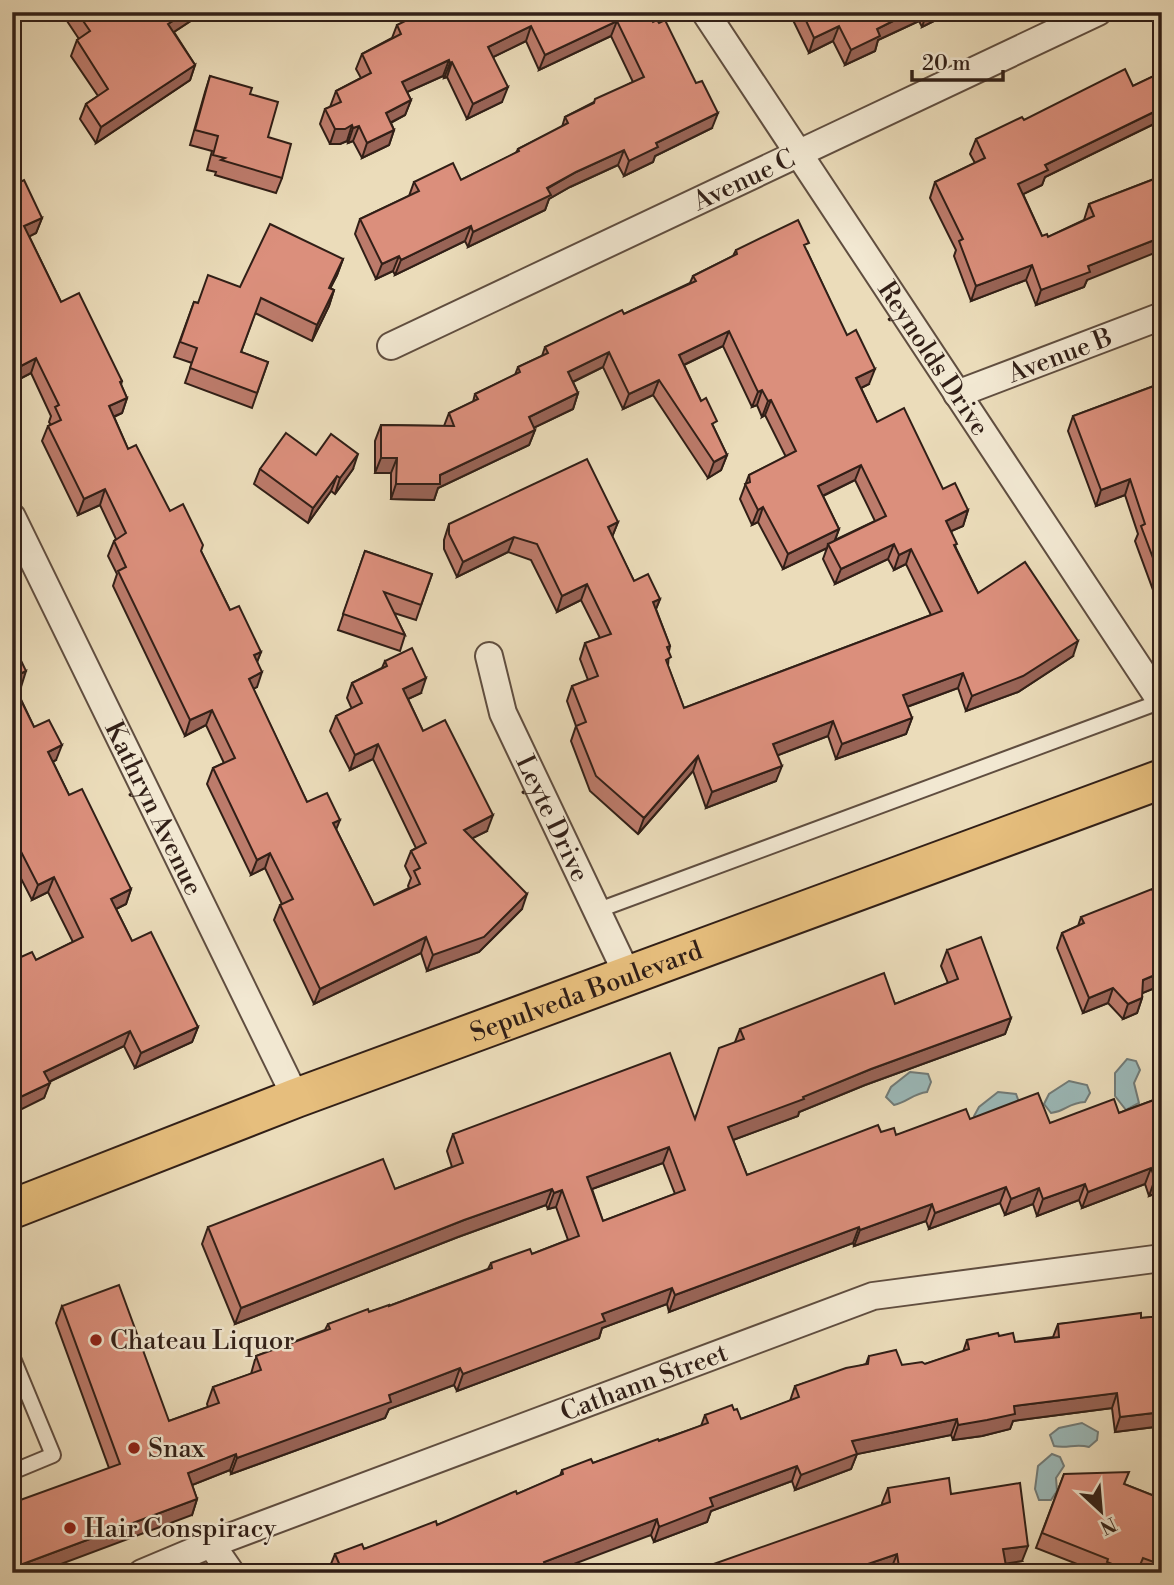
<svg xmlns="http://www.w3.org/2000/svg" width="1174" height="1585" font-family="'Libre Bodoni',serif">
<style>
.water{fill:#9bb9b9;stroke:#717b78;stroke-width:2}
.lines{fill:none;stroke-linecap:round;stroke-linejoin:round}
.service-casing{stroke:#604e40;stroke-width:18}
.minor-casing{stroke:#604e40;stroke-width:30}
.primary-casing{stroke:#311f17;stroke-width:42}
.service{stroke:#f2e8d2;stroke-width:14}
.minor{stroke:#f2e8d2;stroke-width:26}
.primary{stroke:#e6be7d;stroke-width:38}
.wall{fill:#bc7b6b;stroke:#311f17;stroke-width:2;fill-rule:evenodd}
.shaded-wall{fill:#996457;stroke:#311f17;stroke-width:2}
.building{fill:#db8f7c;stroke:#311f17;stroke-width:2;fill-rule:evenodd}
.poi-dot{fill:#8f2418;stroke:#f2e8d2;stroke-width:2.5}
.labels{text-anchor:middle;stroke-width:5;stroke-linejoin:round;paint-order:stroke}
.street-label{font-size:26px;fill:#311f17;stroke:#f2e8d2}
.poi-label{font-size:26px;fill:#311f17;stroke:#f2e8d2;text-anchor:start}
</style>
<rect width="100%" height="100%" fill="#ebdcba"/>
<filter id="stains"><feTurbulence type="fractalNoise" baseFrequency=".00286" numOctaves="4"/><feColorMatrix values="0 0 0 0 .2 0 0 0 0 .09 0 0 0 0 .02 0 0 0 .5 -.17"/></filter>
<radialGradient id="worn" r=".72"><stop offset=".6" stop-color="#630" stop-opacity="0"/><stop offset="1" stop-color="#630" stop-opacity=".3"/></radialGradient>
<g class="water">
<polygon points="1127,1059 1136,1061 1140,1070 1134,1083 1139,1103 1126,1110 1115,1096 1115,1073"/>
<path d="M910 1072 928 1074 931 1082 927 1092C912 1094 908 1102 894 1105L886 1097 891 1087Z"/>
<path d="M1069 1081 1087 1085 1090 1093 1085 1102C1067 1103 1067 1111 1051 1113L1044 1104 1049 1094Z"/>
<polygon points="998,1092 1016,1094 1019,1102 982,1125 974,1116 979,1107"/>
<path d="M1082 1423 1098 1432 1097 1440 1089 1447C1075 1443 1068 1449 1054 1446L1050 1435 1059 1428Z"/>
<polygon points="1052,1454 1060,1457 1064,1466 1056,1478 1057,1491 1051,1500 1039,1500 1035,1489 1038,1466"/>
</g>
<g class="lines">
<g class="service-casing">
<g id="service">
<polyline points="596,911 1162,701"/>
<polyline points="12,1356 53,1455 12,1472"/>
</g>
</g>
<g class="minor-casing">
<g id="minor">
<path id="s1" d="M705 12 1162 703"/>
<path id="s2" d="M391 346 1098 12"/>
<path id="s3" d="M957 394 1162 316"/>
<path id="s4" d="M12 517 296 1098"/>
<path id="s5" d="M489 656 503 713 627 974"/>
<polyline points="211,1544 231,1573"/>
<path id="s6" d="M142 1573 211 1544 873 1296 1162 1258"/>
</g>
</g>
<g class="primary-casing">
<g id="primary">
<path id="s7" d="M12 1209 296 1098 1162 779"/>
</g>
</g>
<use href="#service" class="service"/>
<use href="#minor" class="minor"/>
<use href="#primary" class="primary"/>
</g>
<g class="wall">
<polygon points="61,12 195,12 192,20 174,32 195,65 190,80 96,143 80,119 86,104 98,96 71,56 77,40 79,39"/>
<polygon points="648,12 712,128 655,156 653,162 624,176 618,165 570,187 549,199 545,210 468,247 465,241 395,275 393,271 376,279 355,234 360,219 409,196 414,182 461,180 516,153 518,149 562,127 565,117 633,82 611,36 539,70 526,41 493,57 502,102 467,119 447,77 444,78 443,76 407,92 411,100 405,115 391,123 394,130 389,145 362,158 353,141 348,143 347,141 340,144 330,144 320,124 325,109 330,107 336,91 361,78 356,69 362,54 392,38 397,25"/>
<polygon points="789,12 952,12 922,27 919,21 878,40 875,51 845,65 833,41 809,53"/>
<polygon points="1162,41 1162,60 1158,52"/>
<polygon points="1162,72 1162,120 1045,177 1042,185 1023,194 1042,236 1048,237 1084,220 1089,204 1162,176 1087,280 1084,287 1036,305 1026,280 971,301 954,256 956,250 930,198 935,182 975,163 970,154 976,139 1024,120 1133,86"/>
<polygon points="210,76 250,94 268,137 282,178 276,193 215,175 216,172 207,170 212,151 190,145 205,92"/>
<polygon points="12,186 42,218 36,233 29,236 61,302 122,381 121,385 127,398 122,413 114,417 128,449 170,511 201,551 230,610 261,652 257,662 257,687 253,689 307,802 336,829 374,905 409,888 408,886 411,878 405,866 411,851 416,848 373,759 350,770 330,731 336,716 352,709 347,698 352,683 382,668 385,661 421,693 408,699 423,731 487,831 472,838 522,909 479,952 427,971 421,953 314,1004 274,920 280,905 282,904 265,868 251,875 207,784 213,768 224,763 206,725 185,736 113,586 117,574 108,556 114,541 116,539 100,505 78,515 42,441 48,426 51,425 49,422 51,416 31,373 14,382 12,379"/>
<path d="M736 250 807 251 869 384 861 388 877 422 943 489 968 510 963 526 951 531 956 548 978 593 1073 656 1018 692 966 711 958 688 907 707 912 718 906 734 836 759 828 736 778 755 776 781 706 808 693 771 638 834 590 791 571 741 576 726 567 701 572 686 588 680 580 659 585 643 600 638 581 600 557 612 531 560 508 552 457 577 444 549V540L449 524 618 522 612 537 634 581 660 599 656 609 670 646 669 651 668 666 684 708 931 615 906 564 894 570 888 559 835 584 823 559 827 548 783 569 758 522 752 525 740 499 749 475 786 457 765 415 762 417 757 405 752 407 723 346 684 365 727 455 721 470 708 478 653 395 623 409 603 367 573 382 578 393 573 409 533 428 535 430 529 445 438 488 434 500 391 499V473H375V441L381 425 444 426 449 413 473 402 475 394 515 375 518 367 542 356 545 347 624 314 690 283 693 276 733 256ZM855 480 875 521 835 540 839 529 823 496Z"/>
<polygon points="343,259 337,275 330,288 334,290 329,306 312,341 255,313 241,352 268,362 252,408 185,383 192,363 174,357 194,302 198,303 240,287"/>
<polygon points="1162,383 1162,595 1156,598 1135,541 1138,534 1125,495 1096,506 1068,431 1073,416"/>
<polygon points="316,455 353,469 335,494 331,491 308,523 254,484 260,469"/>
<polygon points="365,551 432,574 416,620 394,613 405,635 400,651 338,630"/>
<polygon points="12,647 21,687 16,689 34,727 56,760 53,762 69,795 131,889 126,904 116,909 132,941 198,1027 192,1042 135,1068 124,1046 49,1082 44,1098 36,960 73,942 48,892 32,900 12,861"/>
<polygon points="1162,914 1162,985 1142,993 1142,998 1137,1013 1123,1019 1108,1003 1083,1013 1057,948 1062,933 1078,926 1081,917"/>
<path d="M947 950 1011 1018 1005 1034 865 1085 799 1112 798 1116 733 1140 747 1175 881 1132 896 1135 970 1119 1050 1123 1119 1113 1162 1097V1191L1149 1196 1145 1184 1082 1208 1079 1200 1037 1216 1033 1204 1005 1215 1000 1203 929 1229 926 1221 854 1246 853 1243 669 1312 667 1304 602 1328 599 1338 457 1391 454 1385 389 1409 385 1418 231 1474 230 1470 192 1485 197 1499 192 1515 109 1468 56 1323 62 1306 169 1421 208 1407 207 1404 213 1387 251 1374 256 1356 325 1330 328 1324 389 1306 488 1269 491 1263 532 1254 568 1240 556 1207 548 1209 546 1205 458 1237 235 1324 202 1244 208 1227 395 1189 452 1167 447 1151 453 1134 695 1118 735 1042 740 1029 895 1004 948 983 941 966ZM663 1163 675 1194 603 1221 592 1189Z"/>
<polygon points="1162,1316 1162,1426 1115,1432 1112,1408 1013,1421 1010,1429 982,1436 953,1440 951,1435 857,1454 851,1469 795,1490 792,1481 711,1511 707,1522 654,1542 651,1535 331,1572 329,1569 335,1554 364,1549 437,1525 517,1494 560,1476 562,1470 593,1463 701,1426 705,1415 734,1410 741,1419 790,1401 795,1386 866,1364 869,1356 902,1365 925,1364 963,1352 967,1340 999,1336 1015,1342 1053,1337 1058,1324 1141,1318"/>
<polygon points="1064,1474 1124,1484 1162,1499 1162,1573 1100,1573 1036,1548"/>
<polygon points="888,1488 951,1494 1022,1561 1005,1563 1006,1566 1003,1573 892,1573 882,1503"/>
</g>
<g class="shaded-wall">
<polygon points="187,12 195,12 192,20 163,39 168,24"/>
<polygon points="911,12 922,12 919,21 878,40 875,51 845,65 851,50 877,29"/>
<polygon points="927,12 952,12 922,27"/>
<polygon points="617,21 611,36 539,70 545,55"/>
<polygon points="531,26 526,41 483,62 488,47"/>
<polygon points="839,26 833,41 809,53 814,38"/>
<polygon points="449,60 443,76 396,97 402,82"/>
<polygon points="452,62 447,77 444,78 450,63"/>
<polygon points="195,65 190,80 96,143 101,127"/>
<polygon points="508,87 502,102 467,119 473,104"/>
<polygon points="411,100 405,115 380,128 386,113"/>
<polygon points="1162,108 1162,120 1045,177 1042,185 1013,199 1018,184 1045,165"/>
<polygon points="718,113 712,128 655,156 653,162 624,176 629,161 656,143"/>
<polygon points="352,125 347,141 340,144 330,144 335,129"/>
<polygon points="359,126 353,141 348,143 353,128"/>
<polygon points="394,130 389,145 362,158 367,143"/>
<polygon points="624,150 618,165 570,187 549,199 545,210 468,247 473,232 576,172"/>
<polygon points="42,218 36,233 19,242 24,226"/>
<polygon points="471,226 465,241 395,275 401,260"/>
<polygon points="1162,237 1162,250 1087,280 1084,287 1036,305 1041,290 1088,266"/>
<polygon points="399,256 393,271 376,279 382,264"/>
<polygon points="343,259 337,275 323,303 329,288"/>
<polygon points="1032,265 1026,280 971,301 976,286"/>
<polygon points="334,290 329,306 312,341 317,325"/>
<polygon points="729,331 723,346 673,370 679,355"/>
<polygon points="609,352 603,367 562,387 568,372"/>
<polygon points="36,358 31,373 14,382 19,367"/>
<polygon points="875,369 869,384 851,393 856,378"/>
<polygon points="659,380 653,395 623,409 629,394"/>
<polygon points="762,390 757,405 752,407 758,392"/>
<polygon points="578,393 573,409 523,433 529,417"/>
<polygon points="127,398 122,413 103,421 109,406"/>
<polygon points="771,400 765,415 762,417 768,401"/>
<polygon points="535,430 529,445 438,488 434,500 391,499 396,484 440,475"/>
<polygon points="358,454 353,469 335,494 340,478"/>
<polygon points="727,455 721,470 708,478 714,462"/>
<polygon points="381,458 397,458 391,473 375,473"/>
<polygon points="861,465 855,480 812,501 818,486"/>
<polygon points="337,476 331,491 308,523 313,508"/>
<polygon points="1130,479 1125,495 1096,506 1101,490"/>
<polygon points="105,489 100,505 78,515 84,499"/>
<polygon points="763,507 758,522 752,525 758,510"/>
<polygon points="968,510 963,526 940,536 946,521"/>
<polygon points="618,522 612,537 608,527"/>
<polygon points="839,529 833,545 828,544 827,548 783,569 788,554"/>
<polygon points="514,537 508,552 457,577 463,562"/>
<polygon points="894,544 888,559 835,584 841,569"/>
<polygon points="911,549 906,564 894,570 899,555"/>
<polygon points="1162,583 1162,595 1156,598"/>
<polygon points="587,584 581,600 557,612 562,596"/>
<polygon points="660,599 654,614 653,602"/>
<polygon points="1078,641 1073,656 1018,692 966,711 972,696"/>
<polygon points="261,652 255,667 254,655"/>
<polygon points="26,671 21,687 12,691 12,678"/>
<polygon points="262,672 257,687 243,694 249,679"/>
<polygon points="963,673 958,688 898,710 903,695"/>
<polygon points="426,678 421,693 397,704 403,689"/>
<polygon points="212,710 206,725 185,736 190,720"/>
<polygon points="912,718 906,734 836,759 842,744"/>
<polygon points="833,721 828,736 768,759 773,744"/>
<polygon points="378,744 373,759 350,770 355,755"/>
<polygon points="62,745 56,760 42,767 48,752"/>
<polygon points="698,756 693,771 638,834 644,818"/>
<polygon points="782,766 776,781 706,808 712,792"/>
<polygon points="493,815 487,831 459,845 464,830"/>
<polygon points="340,820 334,835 333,823"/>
<polygon points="270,853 265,868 251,875 257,860"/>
<polygon points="54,877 48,892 32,900 38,885"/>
<polygon points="131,889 126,904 106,914 111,899"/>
<polygon points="527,894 522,909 479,952 427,971 433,955"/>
<polygon points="426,937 421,953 314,1004 320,989"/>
<polygon points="1162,972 1162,985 1138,995 1143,980"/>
<polygon points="1113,988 1108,1003 1083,1013 1089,998"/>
<polygon points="1142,998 1137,1013 1123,1019 1128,1004"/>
<polygon points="1011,1018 1005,1034 865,1085 799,1112 798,1116 722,1144 728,1127 871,1069"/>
<polygon points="198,1027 192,1042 135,1068 141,1053"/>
<polygon points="130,1031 124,1046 38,1087 44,1072"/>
<polygon points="50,1083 44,1098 12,1114 12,1101"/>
<polygon points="669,1147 663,1163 581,1193 587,1177"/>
<polygon points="1151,1168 1145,1184 1082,1208 1088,1192"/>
<polygon points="1162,1177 1162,1191 1149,1196 1155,1179"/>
<polygon points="1085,1184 1079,1200 1037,1216 1043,1199"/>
<polygon points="1006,1187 1000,1203 929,1229 935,1213"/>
<polygon points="1039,1188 1033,1204 1005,1215 1011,1199"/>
<polygon points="552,1189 546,1205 458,1237 235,1324 241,1308 464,1220"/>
<polygon points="562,1190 556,1207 548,1209 554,1193"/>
<polygon points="932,1204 926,1221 854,1246 860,1230"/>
<polygon points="859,1227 853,1243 669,1312 675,1295"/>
<polygon points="672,1288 667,1304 602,1328 599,1338 457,1391 463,1374 602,1314"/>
<polygon points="460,1368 454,1385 389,1409 385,1418 231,1474 237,1458 389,1395"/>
<polygon points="1117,1393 1112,1408 1013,1421 1010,1429 982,1436 953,1440 958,1425 1014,1406"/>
<polygon points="1162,1412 1162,1426 1115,1432 1120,1417"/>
<polygon points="957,1419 951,1435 857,1454 851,1469 795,1490 801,1475 852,1441"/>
<polygon points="236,1454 230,1470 182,1489 188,1473"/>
<polygon points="797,1466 792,1481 711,1511 707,1522 654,1542 659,1527 710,1498"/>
<polygon points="197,1499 192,1515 37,1573 12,1573 12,1568"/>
<polygon points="657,1519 651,1535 550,1573 531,1573 544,1562"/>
<polygon points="1028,1546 1022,1561 997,1565 1003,1549"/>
<polygon points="897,1554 891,1569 880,1573 846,1573 847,1571"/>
<polygon points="1006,1566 1003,1573 965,1573"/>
</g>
<g class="building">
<polygon points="77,12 187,12 168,24 195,65 101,127 86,104 108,89 77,40 90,31"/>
<polygon points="423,12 648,12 653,22 657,20 659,23 665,20 696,83 702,81 718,113 656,143 658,147 629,161 624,150 576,172 547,188 551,195 473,232 471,226 401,260 399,256 382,264 360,219 419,191 414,182 453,163 461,180 519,151 518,149 568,123 565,117 594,103 595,99 644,77 617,21 545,55 531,26 488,47 508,87 473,104 452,62 450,63 449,60 402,82 411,100 386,113 394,130 367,143 359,126 353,128 352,125 345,129 335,129 325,109 341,102 336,91 371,73 362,54 401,34 397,25"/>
<polygon points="802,12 911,12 877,29 880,36 851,50 839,26 814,38"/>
<polygon points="1125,69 1133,86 1162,72 1162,108 1045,165 1048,170 1018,184 1042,236 1047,234 1048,237 1094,216 1089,204 1162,176 1162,237 1088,266 1090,272 1041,290 1032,265 976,286 959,241 963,239 935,182 985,158 976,139 1022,117 1024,120"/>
<polygon points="210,76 252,88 250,94 278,102 268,137 291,144 282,178 221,160 225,158 213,155 218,136 195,130"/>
<polygon points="24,180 42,218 24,226 61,302 79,293 122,381 120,382 127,398 109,406 128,449 136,445 170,511 183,504 203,545 201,551 230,610 239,606 261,652 254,655 262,672 249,679 307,802 327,793 340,820 333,823 374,905 420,884 414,871 420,868 411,851 426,843 378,744 355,755 336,716 362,703 352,683 387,666 385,661 412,648 426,678 403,689 423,731 445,720 493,815 464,830 527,894 484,937 433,955 426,937 320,989 280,905 293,899 270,853 257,860 213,768 235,758 212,710 190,720 118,571 126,567 114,541 126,533 105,489 84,499 48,426 61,420 55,407 59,405 36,358 19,367 12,352 12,186"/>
<polygon points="798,220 809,243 804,245 847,335 856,330 875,369 856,378 877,422 904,408 943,489 955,483 968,510 946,521 957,544 954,545 978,593 1025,562 1078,641 1023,676 972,696 963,673 903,695 912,718 842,744 833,721 773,744 782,766 712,792 698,756 644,818 596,776 576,726 586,722 572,686 598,676 585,643 611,634 587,584 562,596 537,544 514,537 463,562 449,534 449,524 587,459 618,522 608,527 634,581 648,574 660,599 653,602 670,646 667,647 671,657 666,660 684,708 942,611 911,549 899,555 894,544 841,569 828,544 886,516 861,465 818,486 839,529 788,554 763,507 758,510 745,484 750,482 749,475 796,451 771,400 768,401 762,390 758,392 729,331 679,355 701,401 706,398 717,421 712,424 727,455 714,462 659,380 629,394 609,352 568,372 578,393 529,417 535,430 440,475 440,484 396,484 397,458 381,458 381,425 454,426 449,413 478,399 475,394 520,372 518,367 548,353 545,347 622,310 624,314 696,281 693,276 737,254 736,250"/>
<polygon points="270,224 343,259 329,288 334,290 317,325 261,298 241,352 268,362 257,393 190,368 197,348 180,342 194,302 198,303 208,275 240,287"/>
<polygon points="1162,383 1162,582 1141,526 1145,524 1130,479 1101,490 1073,416"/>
<polygon points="286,433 316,455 331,434 358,454 340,478 337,476 313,508 260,469"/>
<polygon points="365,551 432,574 421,605 384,592 405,635 343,614"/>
<polygon points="14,646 26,671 12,678 12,647"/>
<polygon points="12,682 34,727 49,720 62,745 48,752 69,795 82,789 131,889 111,899 132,941 151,932 198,1027 141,1053 130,1031 44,1072 50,1083 12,1101 12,961 32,952 36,960 83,937 54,877 38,885 12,834"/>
<polygon points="1152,889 1162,914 1162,972 1143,980 1142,998 1128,1004 1113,988 1089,998 1062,933 1084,923 1081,917"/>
<path d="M981 937 1011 1018 871 1069 803 1097 804 1099 728 1127 747 1175 878 1125 881 1132 894 1128 896 1135 966 1109 970 1119 1038 1093 1050 1123 1114 1099 1119 1113 1162 1097V1177L1155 1179 1151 1168 1088 1192 1085 1184 1043 1199 1039 1188 1011 1199 1006 1187 935 1213 932 1204 860 1230 859 1227 675 1295 672 1288 602 1314 605 1321 463 1374 460 1368 389 1395 391 1402 237 1458 236 1454 188 1473 197 1499 12 1568V1503L120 1464 62 1306 119 1285 169 1421 219 1403 213 1387 261 1370 256 1356 330 1329 328 1324 368 1309 369 1312 389 1305V1306L492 1268 491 1263 530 1249 532 1254 579 1236 562 1190 554 1193 552 1189 464 1220 241 1308 208 1227 383 1159 395 1189 463 1163 453 1134 670 1053 695 1119 719 1048 744 1039 740 1029 884 973 895 1004 958 979 947 950ZM669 1147 685 1190 603 1221 587 1177Z"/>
<polygon points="1141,1313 1141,1318 1162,1316 1162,1412 1120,1417 1117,1393 1014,1406 1015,1414 987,1420 958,1425 957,1419 852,1441 857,1454 801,1475 797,1466 710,1498 713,1506 659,1527 657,1519 544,1562 546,1567 531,1573 328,1573 341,1568 335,1554 362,1544 364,1549 436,1521 437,1525 516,1491 517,1494 563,1474 562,1470 591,1459 593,1463 658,1439 659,1441 708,1423 705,1415 732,1405 734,1410 737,1409 741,1419 799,1397 795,1386 846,1368 868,1364 869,1356 896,1350 902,1365 922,1362 925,1364 969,1349 967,1340 998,1333 999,1336 1013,1333 1015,1342 1059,1337 1058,1324"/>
<polygon points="1129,1472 1124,1484 1162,1499 1162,1565 1143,1558 1138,1570 1136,1569 1134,1573 1107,1562 1108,1559 1042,1533 1064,1474"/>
<polygon points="949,1478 951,1494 1020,1483 1028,1546 1003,1549 1006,1566 965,1573 900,1573 897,1554 847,1571 848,1573 688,1573 890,1502 888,1488"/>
</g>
<g class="poi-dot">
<circle cx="96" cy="1340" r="7"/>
<circle cx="134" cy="1448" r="7"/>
<circle cx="70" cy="1528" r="7"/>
</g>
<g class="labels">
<g class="street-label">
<text dy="9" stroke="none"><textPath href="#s2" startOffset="390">Avenue C</textPath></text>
<text dy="9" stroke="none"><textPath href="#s3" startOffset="110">Avenue B</textPath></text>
<text dy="9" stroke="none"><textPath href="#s1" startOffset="415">Reynolds Drive</textPath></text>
<text dy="9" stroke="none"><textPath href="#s4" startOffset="324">Kathryn Avenue</textPath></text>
<text dy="9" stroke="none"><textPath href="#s5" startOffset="175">Leyte Drive</textPath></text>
<text dy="9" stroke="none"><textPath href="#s7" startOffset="614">Sepulveda Boulevard</textPath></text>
<text dy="9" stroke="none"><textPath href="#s6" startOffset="537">Cathann Street</textPath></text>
</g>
<g class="poi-label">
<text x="110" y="1349">Chateau Liquor</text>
<text x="148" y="1457">Snax</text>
<text x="84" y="1537">Hair Conspiracy</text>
</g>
</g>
<rect width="1174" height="1585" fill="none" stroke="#ebdcba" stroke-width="42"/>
<rect x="14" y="14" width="1146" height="1557" fill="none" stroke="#311f17" stroke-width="3.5"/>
<rect x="21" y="21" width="1132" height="1543" fill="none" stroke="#311f17" stroke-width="2"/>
<g transform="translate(1101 1511) rotate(154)" stroke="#f2e8d2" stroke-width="5" paint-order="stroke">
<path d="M0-5L12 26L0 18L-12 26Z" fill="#311f17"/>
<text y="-10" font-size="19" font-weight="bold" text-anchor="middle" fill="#311f17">N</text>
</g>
<path d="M912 70v10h91v-10" fill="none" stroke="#311f17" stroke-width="3.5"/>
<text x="922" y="70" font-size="21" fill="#311f17" stroke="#f2e8d2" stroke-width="5" paint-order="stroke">20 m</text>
<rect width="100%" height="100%" filter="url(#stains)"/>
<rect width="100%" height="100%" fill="url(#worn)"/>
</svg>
